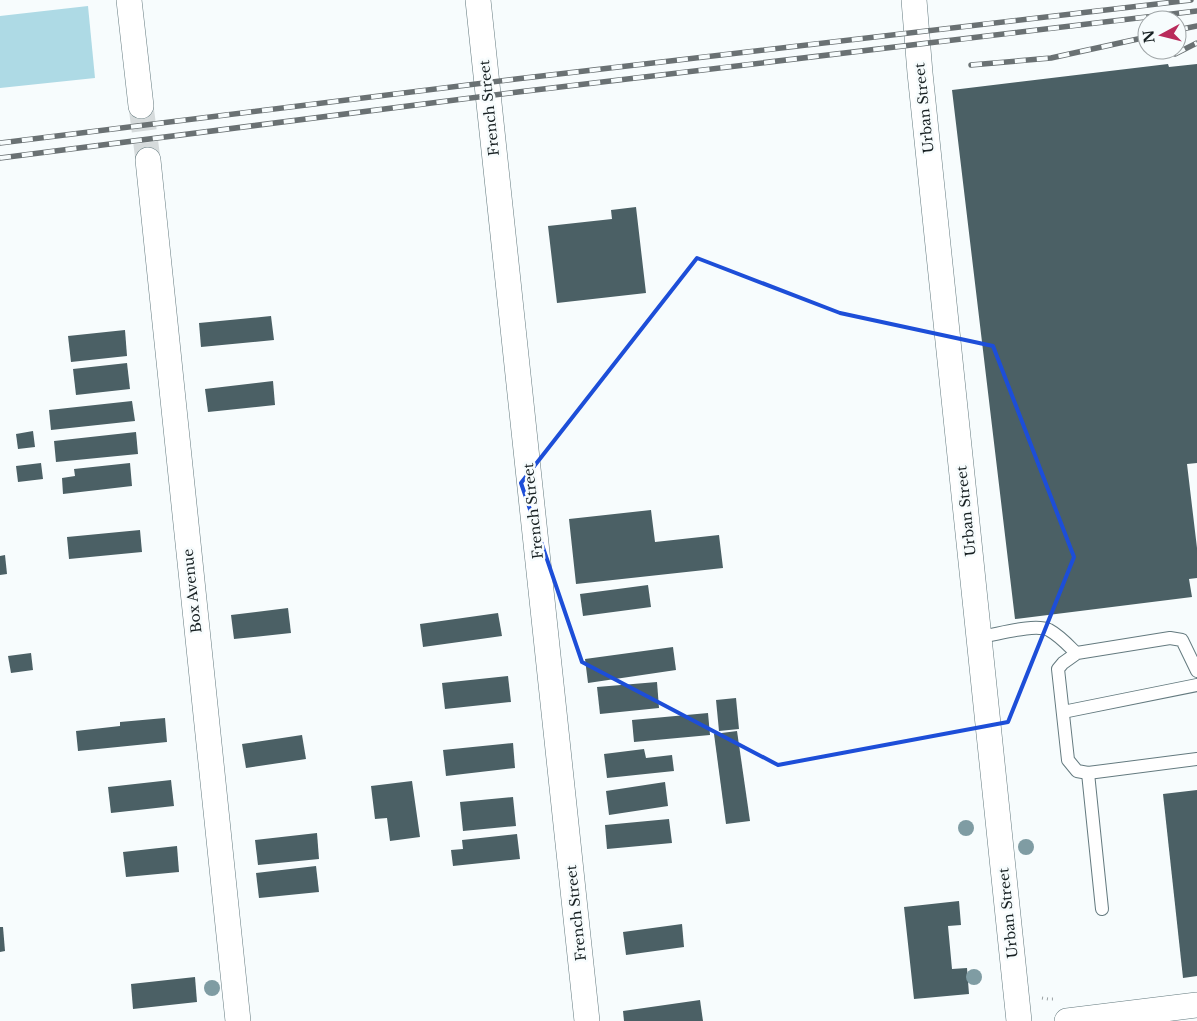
<svg xmlns="http://www.w3.org/2000/svg" width="1197" height="1021" font-family="'Libre Baskerville',serif">
<style>
.green{fill:#aedae5}
.building{fill:#4b6065}
.lines{fill:none;stroke-linecap:round;stroke-linejoin:round}
.street-tunnel{stroke:#d6dbdc;stroke-width:25;stroke-dasharray:25 12;stroke-linecap:butt}
.lane-casing{stroke:#647a7f;stroke-width:14}
.street-casing{stroke:#647a7f;stroke-width:26}
.path{stroke:#9ba1a3;stroke-width:3;stroke-dasharray:1 4;stroke-linecap:butt}
.lane{stroke:#fff;stroke-width:12}
.street{stroke:#fff;stroke-width:25}
.rail-casing{stroke:#6a7173;stroke-width:5.5}
.rail{stroke:#f7fcfd;stroke-width:4;stroke-dasharray:11;stroke-linecap:butt}
.tree{fill:#7f9ca3}
.marked{fill:none;stroke:#1d4ed8;stroke-width:4;stroke-linejoin:round}
.labels{text-anchor:middle;stroke-width:5;stroke-linejoin:round;paint-order:stroke}
.street-label{font-size:14px;fill:#182123;stroke:#f7fcfd}
</style>
<rect width="100%" height="100%" fill="#f7fcfd"/>
<polygon class="green" points="88,6 95,78 0,88 0,16"/>
<g class="building">
<polygon points="1168,64 1169,67 1197,64 1197,463 1187,464 1197,548 1197,578 1189,579 1192,597 1015,619 952,90"/>
<polygon points="636,207 646,293 557,303 548,226 612,219 611,210"/>
<polygon points="271,316 274,340 201,347 199,323"/>
<polygon points="125,330 127,356 71,362 68,336"/>
<polygon points="127,363 130,389 76,395 73,369"/>
<polygon points="273,381 275,405 208,412 205,389"/>
<polygon points="132,401 135,421 51,430 49,410"/>
<polygon points="33,431 35,447 18,449 16,434"/>
<polygon points="136,432 138,454 56,462 54,441"/>
<polygon points="41,463 43,479 18,482 16,466"/>
<polygon points="130,463 132,486 63,494 62,478 75,476 74,469"/>
<polygon points="651,510 655,542 719,535 723,568 576,584 569,519"/>
<polygon points="140,530 142,552 69,559 67,537"/>
<polygon points="5,555 7,574 0,575 0,556"/>
<polygon points="648,585 651,607 583,616 580,594"/>
<polygon points="288,608 291,633 234,639 231,615"/>
<polygon points="498,613 502,636 423,647 420,624"/>
<polygon points="673,647 676,670 588,683 585,659"/>
<polygon points="31,653 33,670 11,673 8,656"/>
<polygon points="508,676 511,702 445,709 442,683"/>
<polygon points="657,682 659,708 600,714 597,687"/>
<polygon points="736,698 739,729 719,731 716,700"/>
<polygon points="708,713 710,735 634,742 632,720"/>
<polygon points="165,718 167,742 78,751 76,731 120,726 120,722"/>
<polygon points="737,731 750,821 726,824 714,734"/>
<polygon points="302,735 306,759 246,768 242,744"/>
<polygon points="513,743 515,768 446,776 443,750"/>
<polygon points="644,749 646,758 672,755 674,771 607,778 604,754"/>
<polygon points="171,780 174,806 111,813 108,787"/>
<polygon points="412,781 420,837 390,841 387,818 375,819 371,786"/>
<polygon points="665,782 668,806 609,815 606,791"/>
<polygon points="1197,790 1197,976 1183,978 1163,794"/>
<polygon points="513,797 516,826 463,831 460,802"/>
<polygon points="669,819 672,843 607,849 605,825"/>
<polygon points="317,833 319,859 258,865 255,840"/>
<polygon points="517,834 520,859 453,866 451,850 463,849 462,840"/>
<polygon points="177,846 179,872 126,877 123,852"/>
<polygon points="316,866 319,892 259,898 256,873"/>
<polygon points="959,901 961,925 948,926 952,969 967,968 969,994 914,999 904,907"/>
<polygon points="682,924 684,947 626,955 623,932"/>
<polygon points="0,927 3,927 5,951 0,952"/>
<polygon points="195,977 197,1002 133,1009 131,984"/>
<polygon points="700,1000 703,1021 624,1021 623,1011"/>
</g>
<g class="lines">
<polyline class="street-tunnel" points="141,106 148,160"/>
<g class="lane-casing">
<g id="lane">
<path d="M979 637C996 635 1034 623 1049 630 1060 636 1068 645 1076 653"/>
<polyline points="1197,671 1182,640 1170,638 1077,653 1063,663 1058,669 1068,760 1077,771 1088,773 1197,759"/>
<polyline points="1063,712 1197,685"/>
<polyline points="1088,773 1102,909"/>
</g>
</g>
<g class="street-casing">
<g id="street">
<polyline points="129,0 141,106"/>
<polyline points="478,0 587,1021"/>
<polyline points="914,0 920,73 1019,1021"/>
<polyline points="148,160 238,1021"/>
<polyline points="1067,1021 1197,1005"/>
</g>
</g>
<polyline class="path" points="1042,998 1048,999 1055,999"/>
<use href="#lane" class="lane"/>
<use href="#street" class="street"/>
<g class="rail-casing">
<g id="rail">
<polyline points="1177,30 1197,26"/>
<polyline points="1175,54 1197,43"/>
<polyline points="971,65 1051,58 1147,37"/>
<polyline points="0,143 516,79 1191,0"/>
<polyline points="0,158 518,92 1197,11"/>
</g>
</g>
<use href="#rail" class="rail"/>
</g>
<g class="tree">
<circle cx="966" cy="828" r="8"/>
<circle cx="1026" cy="847" r="8"/>
<circle cx="974" cy="977" r="8"/>
<circle cx="212" cy="988" r="8"/>
</g>
<path class="marked" d="M697 258 840 313 993 346 1074 557 1008 722 778 765 582 662 521 483Z"/>
<g class="labels">
<g class="street-label">
<text transform="translate(489 108) rotate(-96)" y="5">French Street</text>
<text transform="translate(924 108) rotate(-96)" y="5">Urban Street</text>
<text transform="translate(533 511) rotate(-96)" y="5">French Street</text>
<text transform="translate(966 511) rotate(-96)" y="5">Urban Street</text>
<text transform="translate(192 591) rotate(-96)" y="5">Box Avenue</text>
<text transform="translate(576 913) rotate(-96)" y="5">French Street</text>
<text transform="translate(1008 913) rotate(-96)" y="5">Urban Street</text>
</g>
</g>
<g transform="translate(1162 35) rotate(263)"><circle r="24" fill="#f7fcfd" stroke="#9ea4a6"/>
<path d="M0-4L9 19L0 12L-9 19Z" fill="#b92b5b"/>
<text y="-8" font-size="14" font-weight="bold" text-anchor="middle" fill="#182123">N</text>
</g>
</svg>
